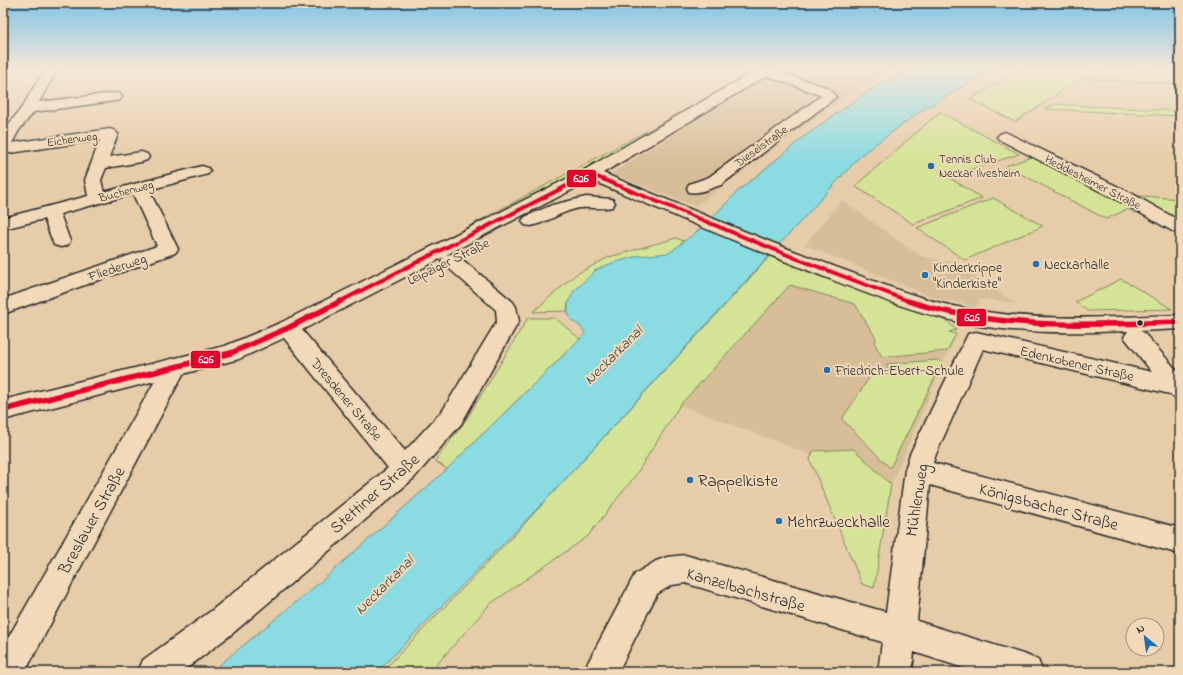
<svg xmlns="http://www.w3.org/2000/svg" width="1183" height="675" font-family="'Indie Flower',sans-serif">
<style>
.built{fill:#d7be99}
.green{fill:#d5e396;stroke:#808760}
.water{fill:#8adbe2;stroke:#649599}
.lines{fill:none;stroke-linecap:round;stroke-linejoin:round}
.minor-casing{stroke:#2b2b2b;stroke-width:3}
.minor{fill:#f1d9b9;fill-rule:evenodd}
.bus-1-far1-casing{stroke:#f1d9b9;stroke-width:6}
.bus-1-casing{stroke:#f1d9b9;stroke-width:8}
.bus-1-far1{stroke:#e4002b;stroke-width:4}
.bus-1{stroke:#e4002b;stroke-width:5.5}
.poi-dot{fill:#1f6fb2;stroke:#f1d9b9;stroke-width:1.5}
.bus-dot{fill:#2b2b2b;stroke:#f1d9b9;stroke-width:1.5}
.labels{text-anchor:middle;stroke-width:4;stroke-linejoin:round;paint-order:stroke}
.far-street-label{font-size:12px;fill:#2b2b2b;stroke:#f1d9b9}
.far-poi-label{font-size:12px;fill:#2b2b2b;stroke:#f1d9b9;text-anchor:start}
.street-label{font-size:14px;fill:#2b2b2b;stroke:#f1d9b9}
.poi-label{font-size:14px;fill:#2b2b2b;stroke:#f1d9b9;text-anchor:start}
.water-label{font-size:15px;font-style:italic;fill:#394546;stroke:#f1d9b9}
.near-poi-label{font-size:17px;fill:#2b2b2b;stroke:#f1d9b9;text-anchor:start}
.near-street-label{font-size:17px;fill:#2b2b2b;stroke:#f1d9b9}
.line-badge{stroke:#f1d9b9;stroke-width:1.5}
.badge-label{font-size:11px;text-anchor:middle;font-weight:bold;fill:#fff}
</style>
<rect width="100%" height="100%" fill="#e6cca8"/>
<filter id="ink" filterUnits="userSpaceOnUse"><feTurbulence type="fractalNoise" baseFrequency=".025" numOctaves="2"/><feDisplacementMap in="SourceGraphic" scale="8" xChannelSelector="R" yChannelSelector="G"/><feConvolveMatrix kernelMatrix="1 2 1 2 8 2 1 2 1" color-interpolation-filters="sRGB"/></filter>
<g filter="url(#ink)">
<g class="built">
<polygon points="784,68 894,68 848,95 695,206 611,174 764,76"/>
<polygon points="842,200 920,256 956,264 1015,303 980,299 976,307 930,296 805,245"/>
<polygon points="790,285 956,334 891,485 680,405"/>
</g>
<g class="green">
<polygon points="1026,68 1097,68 1015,122 970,99"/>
<polygon points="1105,68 1180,68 1180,84 1089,79"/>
<polygon points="736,83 586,172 365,282 708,98"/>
<polygon points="1054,104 1180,111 1180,116 1045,109"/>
<polygon points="940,112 1019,154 948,177 982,198 913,224 855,186"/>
<polygon points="1034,156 1142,209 1135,213 1128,209 1106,219 1006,166"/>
<polygon points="1128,195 1180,199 1180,224"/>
<polygon points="993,198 1043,226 965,260 917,228"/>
<polygon points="676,238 684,241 669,254 638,256 568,303 567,311 533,312 575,275 609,257"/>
<polygon points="771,255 947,321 956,330 949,332 956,334 947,351 882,357 875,344 876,338 855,304 790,285 680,405 635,476 587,537 490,604 430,672 382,672 515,534"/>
<polygon points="1121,279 1172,309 1088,311 1075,302"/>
<polygon points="528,318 555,318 580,339 447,469 435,461 466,420"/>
<polygon points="938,360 942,363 890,468 842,419 871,375 890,373 886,364"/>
<polygon points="854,449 891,485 874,588 862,584 810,460 813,451"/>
</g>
<polygon class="water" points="909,68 1001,68 969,83 921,111 862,154 547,499 377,672 211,672 324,579 447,469 580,339 585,333 581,327 571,320 568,313 568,303 574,291 596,270 612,263 638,256 669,253 704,226 738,191 805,136 867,92"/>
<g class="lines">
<g class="minor-casing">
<g id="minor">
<polygon points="45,68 58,68 39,102 115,93 120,94 122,97 120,100 115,101 34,112 19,130 12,143 110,129 115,131 118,134 109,157 141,152 147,154 149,157 147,160 141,162 106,168 101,180 104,192 202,166 208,168 210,171 208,174 149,190 178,249 175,253 3,314 3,299 157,246 133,194 60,214 70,241 68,245 61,247 54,245 44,219 3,229 3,218 88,196 85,180 100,140 3,154 3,132 23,106"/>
<path d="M766 68H785L780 72 828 88 836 97 721 185C711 188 700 194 689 192L687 188 689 184 709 177 821 96 818 94 768 76 761 79 603 173C679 205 756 237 833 266 877 282 922 301 968 309 1038 322 1110 317 1180 315V329L1140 331 1143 332 1180 374V399L1172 396 1170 394 983 349 936 454 933 463 1180 528V554L930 485 917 621 1026 655 1038 660 1043 672H976L914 652 912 672H878L882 642 685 583 672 585 657 594 618 672H583L635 574 656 561 667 557 685 555 886 612 905 470 910 454 968 334 976 332 1152 372 1124 337 1128 331C1075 333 1021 334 969 324 916 314 866 293 817 274 741 244 666 212 591 180L446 255 451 254 458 256 513 302 516 307 519 321 461 424 414 478 233 633 182 672H138L143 660 211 611 388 468 284 338 239 359 183 374 25 672H3V647L155 381 3 420V400L225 346 280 323 584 170 751 73ZM444 257 441 260 444 264 496 310 497 321 443 410 405 451 302 330Z"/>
<polygon points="1005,132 1131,193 1180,221 1180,233 1174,232 1119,201 1000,140 997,137 1000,134"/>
<path d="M586 197 612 199 615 203 612 207C600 210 587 206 575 209 559 213 546 223 531 226L525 225 522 221 525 217 552 205Z"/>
</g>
</g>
<use href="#minor" class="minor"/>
<g class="bus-1-far1-casing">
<polyline id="bus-1-far1" points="339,302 590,174 795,258 911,302"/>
</g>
<g class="bus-1-casing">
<g id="bus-1">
<path d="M908 301C997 330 1088 325 1180 322"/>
<polyline points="3,410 231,353 288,328 341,301"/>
</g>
</g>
<use href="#bus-1-far1" class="bus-1-far1"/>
<use href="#bus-1" class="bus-1"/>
</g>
</g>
<linearGradient id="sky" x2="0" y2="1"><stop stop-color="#82c4e6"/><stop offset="0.42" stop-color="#f4e8d8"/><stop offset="1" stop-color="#f4e8d8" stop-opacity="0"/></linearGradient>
<rect width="1183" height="163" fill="url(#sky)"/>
<g class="poi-dot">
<circle cx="931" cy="166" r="4"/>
<circle cx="1036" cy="264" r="4"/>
<circle cx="925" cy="275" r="4"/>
<circle cx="827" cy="370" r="4"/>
<circle cx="690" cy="480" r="4"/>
<circle cx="779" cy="521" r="4"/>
</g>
<circle class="bus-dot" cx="1140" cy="323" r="3.5"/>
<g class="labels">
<g class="far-street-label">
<text transform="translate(72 139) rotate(-8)" y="4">Eichenweg</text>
<text transform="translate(761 146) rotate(-36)" y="4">Dieselstraße</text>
<text transform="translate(1093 182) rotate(27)" y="4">Heddesheimer Straße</text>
<text transform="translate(126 191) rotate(-15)" y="4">Buchenweg</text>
</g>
<g class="far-poi-label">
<text x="939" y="163">Tennis Club<tspan x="939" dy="14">Neckar Ilvesheim</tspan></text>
</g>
<g class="street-label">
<text transform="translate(448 261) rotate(-26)" y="5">Leipziger Straße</text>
<text transform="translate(117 267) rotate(-19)" y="5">Fliederweg</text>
<text transform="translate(1077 363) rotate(13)" y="5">Edenkobener Straße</text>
<text transform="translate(347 399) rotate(50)" y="5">Dresdener Straße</text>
</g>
<g class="poi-label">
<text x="1044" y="269">Neckarhalle</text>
<text x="933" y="272">Kinderkrippe<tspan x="933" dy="16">"Kinderkiste"</tspan></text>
<text x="835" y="375">Friedrich-Ebert-Schule</text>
</g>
<g class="water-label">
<text transform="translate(613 355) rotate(-45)" y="5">Neckarkanal</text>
<text transform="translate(384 585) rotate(-45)" y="5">Neckarkanal</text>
</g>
<g class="near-poi-label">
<text x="698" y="486">Rappelkiste</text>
<text x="787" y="527">Mehrzweckhalle</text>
</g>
<g class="near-street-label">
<text transform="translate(374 493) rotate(-41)" y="6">Stettiner Straße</text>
<text transform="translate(916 500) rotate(-81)" y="6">Mühlenweg</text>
<text transform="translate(1049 506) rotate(15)" y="6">Königsbacher Straße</text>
<text transform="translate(91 520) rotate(-61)" y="6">Breslauer Straße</text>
<text transform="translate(746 589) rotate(16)" y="6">Kanzelbachstraße</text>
</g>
</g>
<g class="line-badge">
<rect x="566" y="169" width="31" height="19" rx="4" fill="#e4002b"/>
<rect x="956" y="308" width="31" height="19" rx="4" fill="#e4002b"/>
<rect x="190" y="350" width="31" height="19" rx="4" fill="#e4002b"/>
</g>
<g class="badge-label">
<text x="581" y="182">626</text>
<text x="972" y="321">626</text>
<text x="206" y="363">626</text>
</g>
<rect width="1183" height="675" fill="none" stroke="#f1d9b9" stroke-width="16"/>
<rect x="8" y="8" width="1167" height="659" fill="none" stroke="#2b2b2b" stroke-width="1.5" filter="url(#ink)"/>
<g transform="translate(1145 637) rotate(331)"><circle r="19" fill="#f1d9b9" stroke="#a29380"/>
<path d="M0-3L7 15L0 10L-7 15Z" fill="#1f6fb2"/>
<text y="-6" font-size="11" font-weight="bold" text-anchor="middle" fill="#2b2b2b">N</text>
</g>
</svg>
